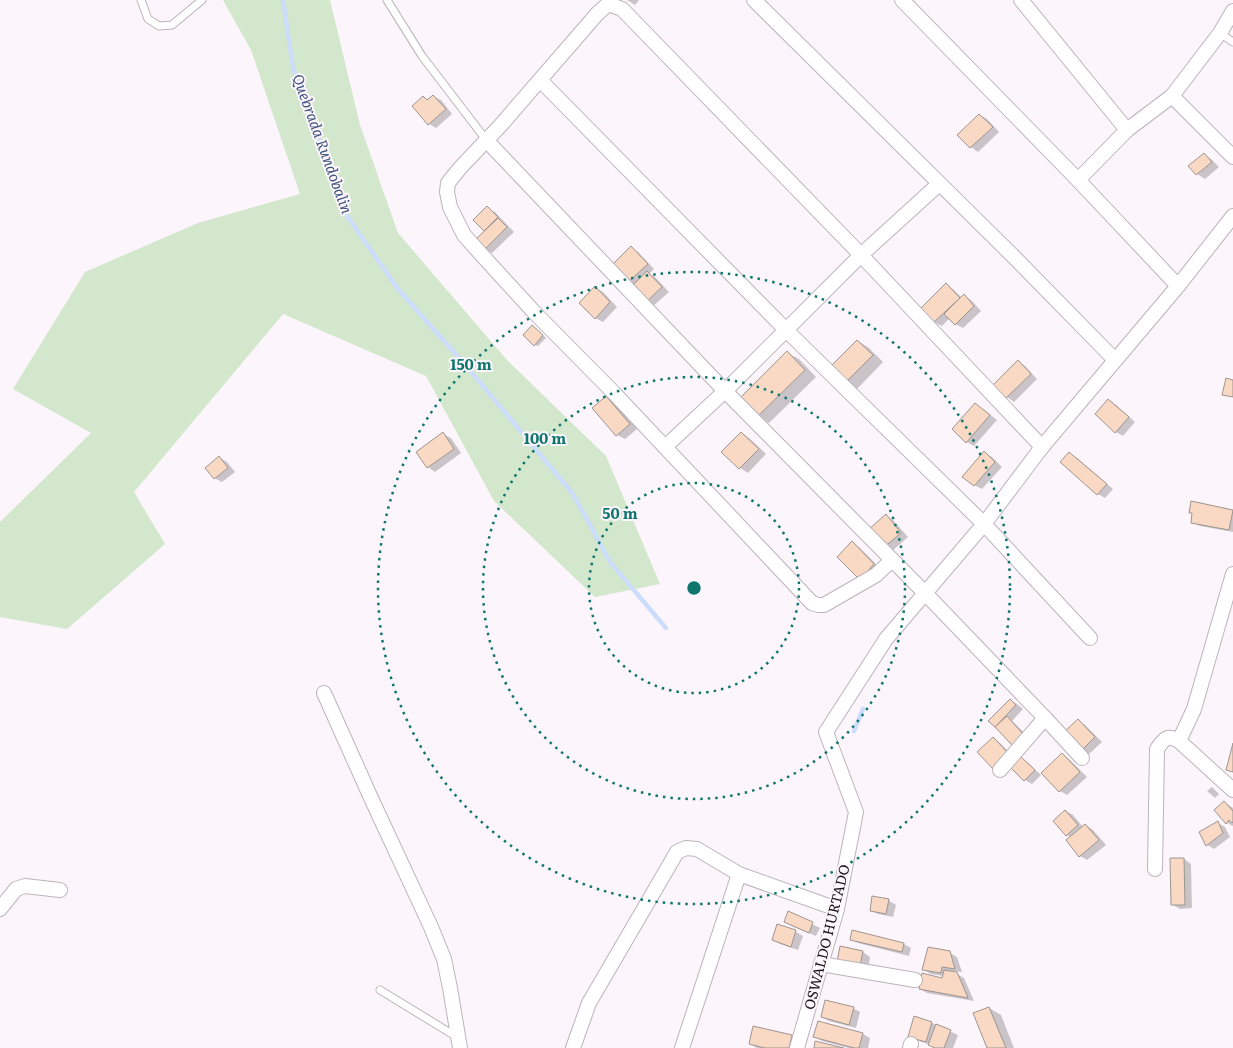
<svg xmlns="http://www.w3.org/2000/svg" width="1233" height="1048" font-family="Literata,serif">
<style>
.green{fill:#d2e7cb}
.shadow{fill:#0003}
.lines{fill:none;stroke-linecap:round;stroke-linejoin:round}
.stream{stroke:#ccdcfb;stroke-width:4.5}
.building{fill:#f9d9c4;stroke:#9d9590}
.service-casing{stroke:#bbb4ba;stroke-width:9}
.minor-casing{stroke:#bbb4ba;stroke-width:16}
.service{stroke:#fff;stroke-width:7}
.minor{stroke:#fff;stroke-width:14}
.ring{fill:none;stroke:#0f766e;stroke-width:2.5;stroke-dasharray:2.5 5}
.labels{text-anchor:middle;stroke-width:4;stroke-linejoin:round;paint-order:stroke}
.street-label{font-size:14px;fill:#181518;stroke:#fdf5fc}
.water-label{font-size:15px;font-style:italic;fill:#3c537d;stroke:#fdf5fc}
.centre{fill:#0f766e;stroke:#fdf5fc;stroke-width:2.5}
.ring-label{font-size:15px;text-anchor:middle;font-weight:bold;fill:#0f766e;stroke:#fdf5fc;stroke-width:4;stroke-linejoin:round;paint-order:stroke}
</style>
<rect width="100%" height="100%" fill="#fdf5fc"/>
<polygon class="green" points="223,0 330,0 360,125 398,233 507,360 606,456 660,584 595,597 494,501 426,376 283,314 134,492 165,544 67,629 0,617 0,522 91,433 13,389 85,272 198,223 300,194 251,50"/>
<g class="shadow">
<polygon points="627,0 639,0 635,5"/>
<polygon points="433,96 441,100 452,114 436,128 429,124 428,101"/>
<polygon points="980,115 987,119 999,132 978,152 971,147 959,135"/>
<polygon points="1204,155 1211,159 1219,167 1205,179 1197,174 1190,166"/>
<polygon points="487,208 495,212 514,232 492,253 485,249 486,231 475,220"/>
<polygon points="631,248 638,252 654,269 649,274 655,277 669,292 652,307 627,283"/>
<polygon points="946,285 953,289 962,298 964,296 971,300 981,311 963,328 955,324 950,318 942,326 934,322 922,309"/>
<polygon points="595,288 603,292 617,307 603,322 595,318"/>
<polygon points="535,328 546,338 538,346 535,345"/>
<polygon points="858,341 869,348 883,362 856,390 844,383"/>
<polygon points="787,353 799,359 816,377 769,423 758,416"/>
<polygon points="1018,361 1025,366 1037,379 1014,402 1007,397"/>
<polygon points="606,397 613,401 637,429 625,439 617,435"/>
<polygon points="1109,400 1116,405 1135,422 1123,436 1116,432 1097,414"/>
<polygon points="976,405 983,409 997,420 974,446 967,442"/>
<polygon points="742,433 749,438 766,454 748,473 740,468 723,452"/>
<polygon points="443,434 451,438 461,453 435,472 428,467"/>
<polygon points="985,453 992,457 1002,467 982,489 974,485"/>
<polygon points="1069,454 1077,458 1113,489 1105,498 1098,494 1062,462"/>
<polygon points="220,458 227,462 235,472 222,482 214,478"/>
<polygon points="1192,503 1233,511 1233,532 1200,526 1192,522 1194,514 1190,512"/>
<polygon points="886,516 893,520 908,537 891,552 869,530"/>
<polygon points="852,543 859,547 881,569 868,583"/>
<polygon points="1010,700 1017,704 1023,709 1012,721 1030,738 1020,748 1012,744 990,721"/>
<polygon points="1078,720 1085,725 1102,742 1089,754 1082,750"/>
<polygon points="993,738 1000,743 1017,760 1020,757 1027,762 1041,775 1032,784 1025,780 1011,767"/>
<polygon points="1062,754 1069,759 1087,777 1067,795 1060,791 1043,773"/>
<polygon points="1212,787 1219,794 1215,798 1207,791"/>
<polygon points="1224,802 1233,808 1233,826 1227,823"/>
<polygon points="1066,811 1073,815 1083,827 1086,825 1093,830 1106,845 1087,860 1080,856 1071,837 1066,835"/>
<polygon points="1218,823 1225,827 1230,837 1214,849 1207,845"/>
<polygon points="1184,859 1191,864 1192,908 1180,909 1173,905"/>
<polygon points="888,900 896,905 893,917 878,914 871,910"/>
<polygon points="789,913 820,928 816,936 792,926"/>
<polygon points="778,925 796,932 803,936 798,950 780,944 773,940"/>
<polygon points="851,939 904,944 911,948 909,956 858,943"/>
<polygon points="841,948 863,952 870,957 868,970"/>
<polygon points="950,953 957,957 962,972 952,971 964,978 974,1001 927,993 920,989 943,979 944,976 931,974 924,970"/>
<polygon points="853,1008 860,1012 856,1028 829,1021 822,1017"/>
<polygon points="989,1008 1001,1015 1014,1048 989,1048"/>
<polygon points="915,1018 932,1023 958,1035 953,1048 935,1048 930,1045 917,1040 909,1036"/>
<polygon points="819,1022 863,1034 870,1038 868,1048 849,1048 822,1041 815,1037"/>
<polygon points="792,1036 799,1041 797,1048 757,1048 750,1044"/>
</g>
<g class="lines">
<g class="stream">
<polyline points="283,0 293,68 347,216 398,289 468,368 573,494 610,562 666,628"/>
<polyline points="854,731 863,709"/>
</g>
</g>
<g class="building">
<polygon points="433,95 446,109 428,125 412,106 423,96 427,100"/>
<polygon points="979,114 993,127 970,148 957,135"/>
<polygon points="1204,153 1212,162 1196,175 1188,166"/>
<polygon points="487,206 498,217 484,231 473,220"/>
<polygon points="498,218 507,227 484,250 475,240"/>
<polygon points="631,246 648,264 626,284 610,267"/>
<polygon points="647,271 662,287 644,304 630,288"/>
<polygon points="946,283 960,298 933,323 920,309"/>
<polygon points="595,286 610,302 595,319 579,303"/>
<polygon points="964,294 974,306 955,325 944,314"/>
<polygon points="532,325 543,335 534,346 523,335"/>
<polygon points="857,340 873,355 844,384 828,369"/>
<polygon points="787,351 805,370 757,417 739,399"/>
<polygon points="1018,360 1031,374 1006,398 993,385"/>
<polygon points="1226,378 1233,380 1233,397 1222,395"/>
<polygon points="606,396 630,424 616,436 592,408"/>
<polygon points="1108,399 1129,417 1115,433 1095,414"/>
<polygon points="975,403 990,415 966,443 952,429"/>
<polygon points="443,432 454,449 427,468 416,452"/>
<polygon points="741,432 759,449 739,469 721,452"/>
<polygon points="984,451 995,462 974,486 962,477"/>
<polygon points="1069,452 1107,484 1097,495 1060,462"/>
<polygon points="219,456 228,468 214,479 205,468"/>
<polygon points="1191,501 1233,510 1229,530 1191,523 1192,513 1189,513"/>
<polygon points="886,514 901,533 883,548 868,530"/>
<polygon points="852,541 874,564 860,580 837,557"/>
<polygon points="1010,699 1016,705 995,727 988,721"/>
<polygon points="1007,716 1023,734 1012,745 995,727"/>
<polygon points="1078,719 1095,737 1081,751 1064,732"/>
<polygon points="993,737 1011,756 995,771 977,752"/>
<polygon points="1233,743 1233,772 1226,770"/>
<polygon points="1062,753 1080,772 1059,792 1041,773"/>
<polygon points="1020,756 1035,770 1024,781 1009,766"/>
<polygon points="1224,801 1233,811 1233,822 1232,823 1229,820 1226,824 1214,810"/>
<polygon points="1065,810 1078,825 1066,836 1053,821"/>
<polygon points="1218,821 1223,833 1206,846 1199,832"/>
<polygon points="1085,824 1099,840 1079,857 1066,840"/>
<polygon points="1170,858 1184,858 1185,905 1171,905"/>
<polygon points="872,896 889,899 886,914 870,911"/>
<polygon points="788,911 813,922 809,933 784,922"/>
<polygon points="777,924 796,930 791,947 772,940"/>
<polygon points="852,930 904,943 902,952 850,940"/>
<polygon points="840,946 863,951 860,966 837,962"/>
<polygon points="928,947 950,951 955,969 942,967 941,973 922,970"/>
<polygon points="944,970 957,972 968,998 919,989 922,973 942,978"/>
<polygon points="825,1000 854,1007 849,1025 821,1017"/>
<polygon points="989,1007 1006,1048 987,1048 973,1013"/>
<polygon points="914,1016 932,1022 926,1042 908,1037"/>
<polygon points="818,1021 863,1033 859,1048 854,1048 813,1037"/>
<polygon points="936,1024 951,1030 944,1048 935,1048 928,1045"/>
<polygon points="753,1026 792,1035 789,1048 765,1048 749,1044"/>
<polygon points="815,1041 844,1048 814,1048"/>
</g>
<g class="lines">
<g class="service-casing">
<g id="service">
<polyline points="141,0 148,19 159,26 172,25 202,0"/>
<polyline points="387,0 422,56 487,141"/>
<polyline points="1220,33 1233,42"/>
<polyline points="380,990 457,1037"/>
</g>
</g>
<g class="minor-casing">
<g id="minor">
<polyline points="754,0 1015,258 1115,360"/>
<polyline points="902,0 1078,180 1178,286"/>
<polyline points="1021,0 1127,130"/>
<polyline points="540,80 786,330 984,524 1090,638"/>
<polyline points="1172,96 1233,157"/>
<polyline points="487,141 725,391 925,593 1045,718 1000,770"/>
<polyline points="1078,180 1127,130 1172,96 1220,33 1233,11"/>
<polyline points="665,447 725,391 861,255 939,184"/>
<polyline points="892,560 876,575 824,605 818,605 812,603 614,393 533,311 480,253 464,235 450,207 447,192 448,183 460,168 500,126 597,14 608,4 622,9 861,255 1042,447"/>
<polyline points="324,693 371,798 431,927 444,959 450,988 460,1048"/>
<polyline points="1045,718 1082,758"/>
<polyline points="1179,741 1194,709 1233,574"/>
<path d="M1155 869 1157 749C1164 739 1167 734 1179 741L1233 790"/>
<polyline points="0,909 16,889 25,886 60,890"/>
<polyline points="821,964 915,980"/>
<polyline points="573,1048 589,1003 677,852 686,848 697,849 739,874 837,909"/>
<polyline points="682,1048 739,874"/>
<polyline points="797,1048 837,909 856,812 826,732 886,639 984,524 1042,447 1178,286 1233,216"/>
<polyline points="910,1048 911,1044"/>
</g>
</g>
<use href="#service" class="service"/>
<use href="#minor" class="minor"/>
</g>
<g class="ring">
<circle cx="694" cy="588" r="105"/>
<circle cx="694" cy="588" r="211"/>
<circle cx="694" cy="588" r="316"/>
</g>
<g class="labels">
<g class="street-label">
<text transform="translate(827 937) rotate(-76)" y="5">OSWALDO HURTADO</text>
</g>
<g class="water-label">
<text transform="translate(322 144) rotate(70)" y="5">Quebrada Rundobalin</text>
</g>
</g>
<circle cx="694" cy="588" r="8" class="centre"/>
<g class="ring-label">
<text x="471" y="370">150 m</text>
<text x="545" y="444">100 m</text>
<text x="620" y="519">50 m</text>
</g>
</svg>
